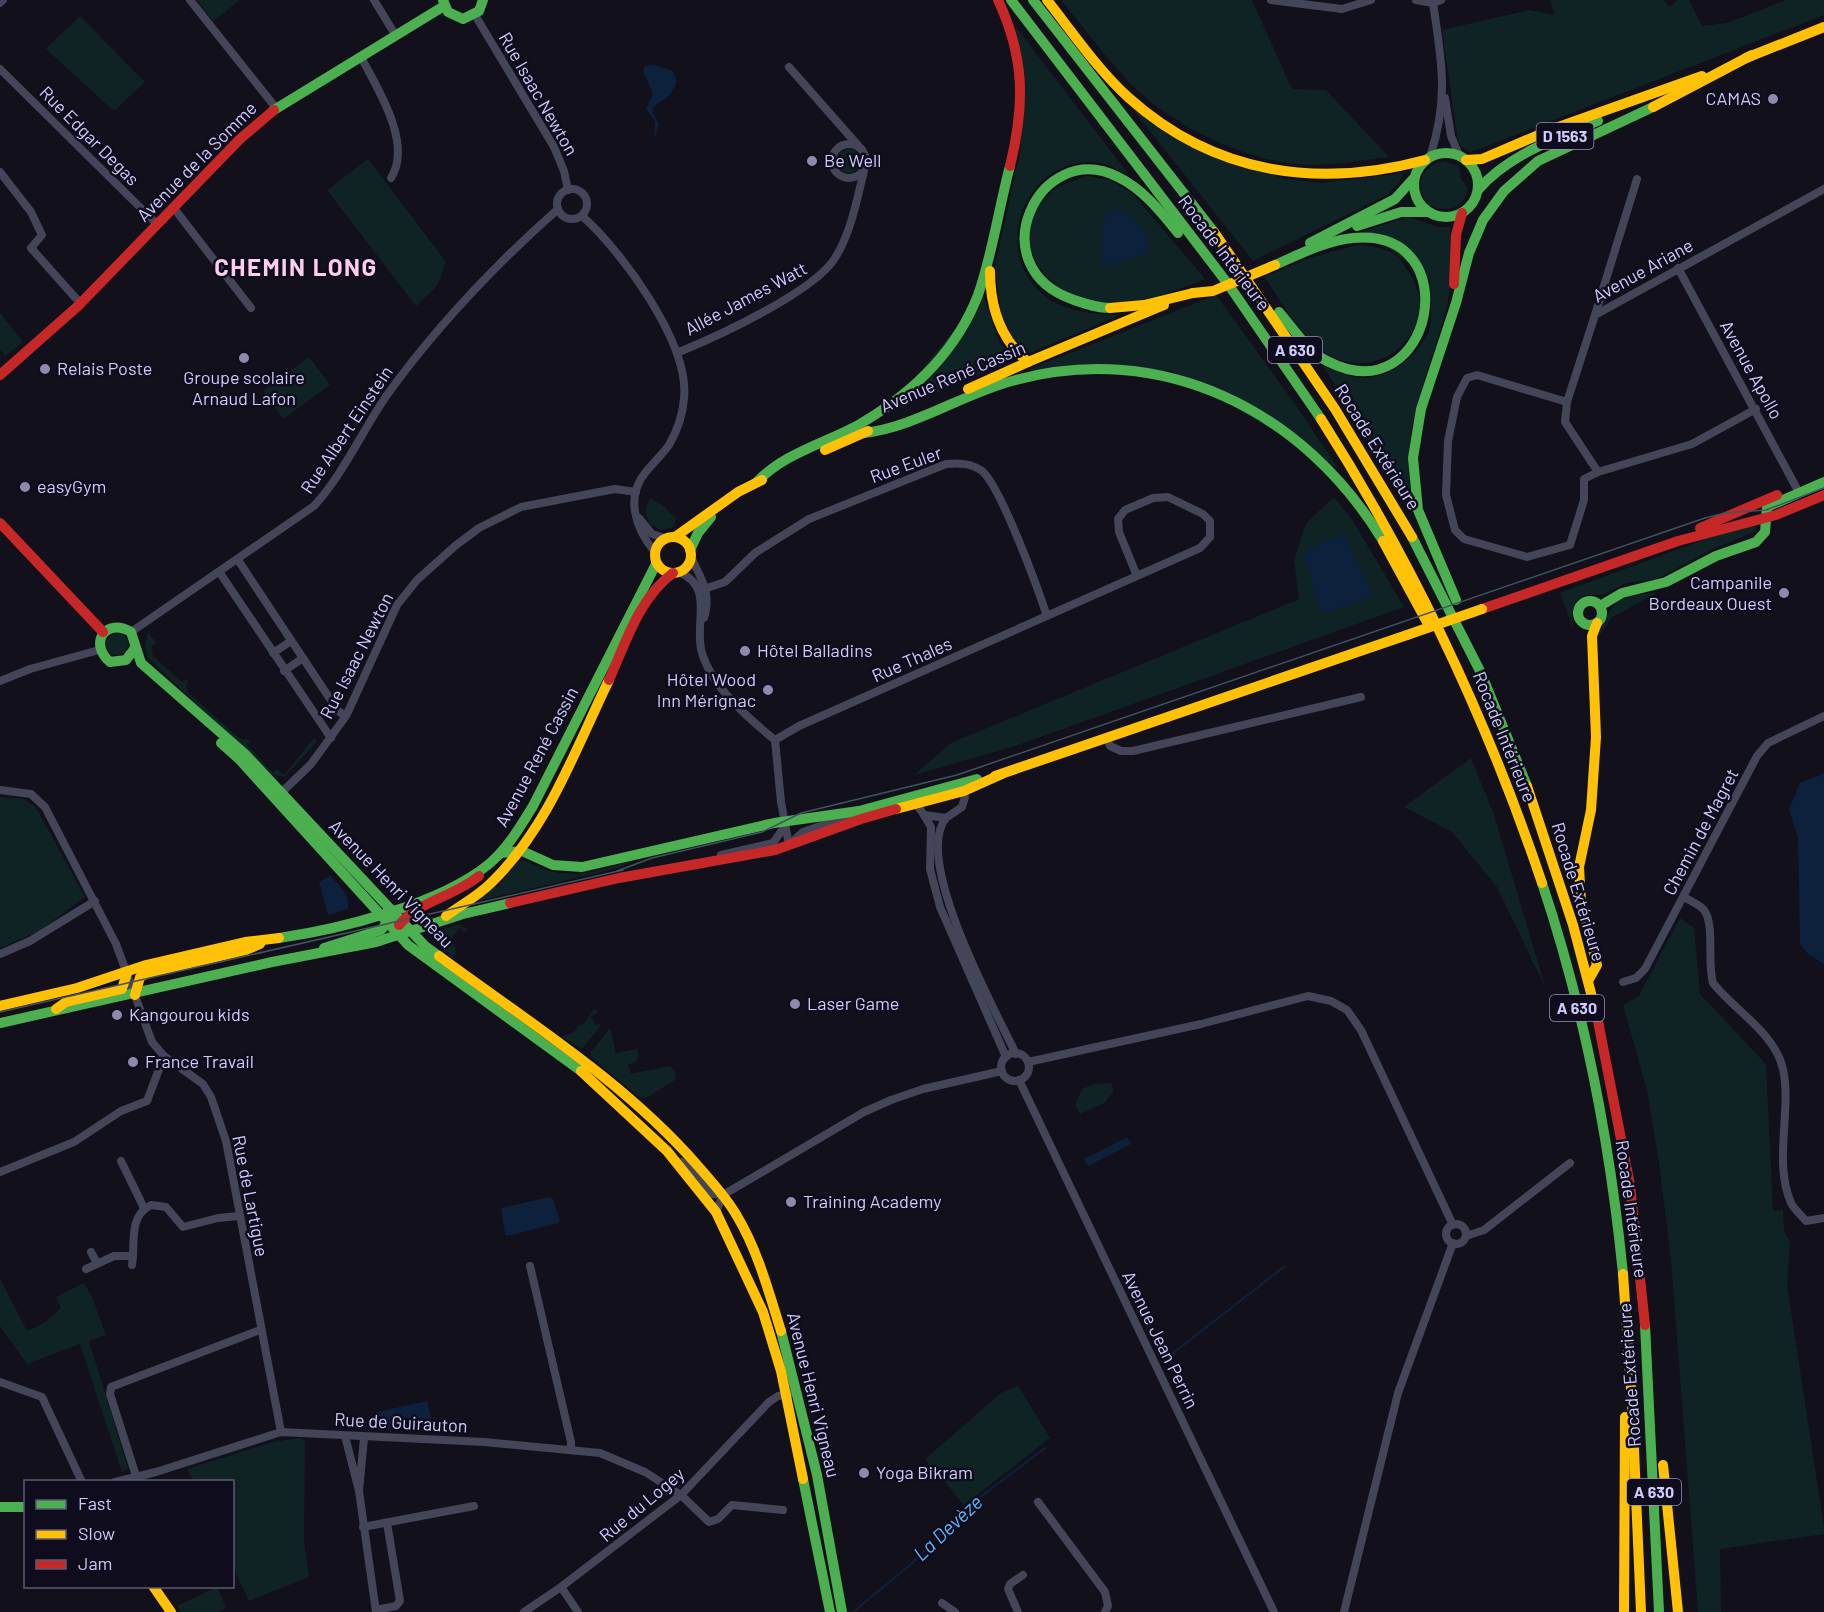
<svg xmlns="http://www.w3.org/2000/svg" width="1824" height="1612" font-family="Barlow,sans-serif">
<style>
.green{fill:#102324}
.water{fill:#0e213c}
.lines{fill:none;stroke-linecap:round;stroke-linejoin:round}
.stream{stroke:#0e213c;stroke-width:2}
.street{stroke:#45455a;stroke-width:8}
.fast{stroke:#4caf50;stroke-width:10}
.slow{stroke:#ffc107;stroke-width:10}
.jam{stroke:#c62828;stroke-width:10}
.tram{stroke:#405361;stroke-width:1.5}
.slow-bridge{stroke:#ffc107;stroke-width:10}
.poi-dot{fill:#8d8aad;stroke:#0f0d1d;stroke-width:2}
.labels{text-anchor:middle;stroke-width:5;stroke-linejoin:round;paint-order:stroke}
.shield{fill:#0f0d1d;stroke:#9593b9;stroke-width:1.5}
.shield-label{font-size:16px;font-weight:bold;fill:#cfccfc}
.street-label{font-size:18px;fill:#cfccfc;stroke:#0f0d1d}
.poi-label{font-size:18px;fill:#cfccfc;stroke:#0f0d1d;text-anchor:start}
.water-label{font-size:20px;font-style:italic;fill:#60b6f6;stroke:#0f0d1d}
.district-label{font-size:24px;font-weight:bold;letter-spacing:1.5px;fill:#fccded;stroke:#0f0d1d}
</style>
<rect width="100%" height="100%" fill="#12101a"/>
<g class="green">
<polygon points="197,0 240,0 213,21"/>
<path d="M1061 0H1252L1292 89 1326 90 1389 157C1360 160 1328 167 1298 164 1243 160 1170 124 1131 84 1106 58 1084 28 1061 0Z"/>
<polygon points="1550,0 1663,0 1670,7 1677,0 1689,0 1702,26 1727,23 1786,0 1824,0 1824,15 1471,152 1463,148 1458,141 1442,30 1529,10 1555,15"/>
<polygon points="80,16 145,82 114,111 46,49"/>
<path d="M1016 27 1129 175C1117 169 1104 162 1090 162 1025 162 994 246 1038 290 1059 312 1092 314 1120 315L1030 353 1017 346 1001 313 995 266 1021 148Z"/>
<polygon points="1130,106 1281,178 1321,183 1404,173 1398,184 1387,195 1253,261"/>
<circle cx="849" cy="161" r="12"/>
<polygon points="368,159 446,262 437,286 416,306 327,190"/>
<path d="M1443 161 1459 166 1461 179 1468 188C1465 208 1448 213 1430 206 1412 189 1420 167 1443 161Z"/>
<path d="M1087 176 1110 180 1133 194 1205 279C1171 294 1116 312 1080 298 1037 283 1009 234 1046 197 1057 185 1072 181 1087 176Z"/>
<path d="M1409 217 1438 227H1451C1450 252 1453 281 1447 305 1429 380 1396 429 1414 510H1411L1323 366C1336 371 1349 378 1363 378 1391 379 1427 350 1431 322 1432 308 1430 293 1430 279L1364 231Z"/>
<path d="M1357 245C1369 246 1381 247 1392 253 1399 257 1403 263 1407 270 1448 324 1380 390 1324 352 1299 334 1282 302 1264 277L1310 258Z"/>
<polygon points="983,294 999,342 1013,360 885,415"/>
<polygon points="1216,295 1295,404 1338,468 1172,371 1027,370"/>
<polygon points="0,313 23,342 5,356 0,349"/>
<polygon points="309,357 330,385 283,419 263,391"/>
<polygon points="1334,497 1353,521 1404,607 1015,746 914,775 951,743 1299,599 1294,560 1306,523"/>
<polygon points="650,498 664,506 676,519 674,527 661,530 650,524 645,511"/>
<path d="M1756 524V531L1711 550 1657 579 1626 583 1603 595H1583C1570 605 1572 614 1574 630L1560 593 1743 525Z"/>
<path d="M1658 592 1611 618 1598 639C1613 599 1614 598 1658 592Z"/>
<polygon points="148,632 156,643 151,647 153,656 182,682 188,679 186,687 189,693 239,738 252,741 247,745 273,773 277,769 284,775 314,738 317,741 285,777 272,775 148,658 145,647"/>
<circle cx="117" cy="644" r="11"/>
<polygon points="1471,758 1494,815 1546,989 1497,887 1452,832 1404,807"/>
<polygon points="0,797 21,798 35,806 85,897 39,931 0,948"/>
<path d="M651 853 618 868 474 902 493 887H497L518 862 523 860C533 864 543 870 554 872 585 879 622 864 651 853Z"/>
<polygon points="1680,918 1694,928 1700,994 1766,1064 1773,1211 1783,1210 1784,1231 1790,1242 1787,1285 1824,1527 1824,1534 1720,1549 1721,1612 1698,1612 1671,1260 1660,1170 1647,1090 1623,1005 1639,996"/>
<polygon points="459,924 467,929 465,932 459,928 450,941 455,945 456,955 452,958 437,943 434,936 437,932"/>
<polygon points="593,1010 596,1009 597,1013 591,1016 595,1025 600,1024 600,1027 582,1049 562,1037 574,1032 579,1025 582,1026"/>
<polygon points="610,1028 616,1053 637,1049 639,1054 637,1061 628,1065 631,1074 670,1066 676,1073 675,1080 648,1097 640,1098 590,1056 591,1052"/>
<polygon points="1112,1083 1113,1092 1104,1103 1080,1114 1075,1106 1082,1089 1094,1084"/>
<polygon points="0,1278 27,1331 44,1323 61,1308 56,1297 84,1283 93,1299 106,1335 89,1341 128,1468 122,1472 80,1344 27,1364 0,1326"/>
<polygon points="1018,1386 1050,1438 964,1505 925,1459 1001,1393"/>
<polygon points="299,1438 305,1440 304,1541 309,1577 249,1601 233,1567 232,1482 193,1481 187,1469 273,1442"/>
<polygon points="217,1587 226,1608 218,1612 181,1612 177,1606"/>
</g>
<g class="water">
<polygon points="655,65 673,71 677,82 670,95 653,107 653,113 659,125 654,139 655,122 646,109 653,94 643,71 645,66"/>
<path d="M1119 209C1134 218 1156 235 1145 253L1113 266 1101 262 1104 218 1110 211Z"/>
<polygon points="1339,536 1345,536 1373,596 1326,613 1319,608 1304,555 1309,549"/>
<polygon points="1824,773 1824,964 1808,954 1800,944 1798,838 1789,809 1800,783"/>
<path d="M330 876C339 885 351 895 348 909L328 915 319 882Z"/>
<polygon points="1127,1137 1131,1144 1088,1166 1084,1159"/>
<polygon points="550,1197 553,1199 560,1221 558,1223 507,1236 505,1234 501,1208"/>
<polygon points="427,1401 434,1431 379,1429 377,1412"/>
</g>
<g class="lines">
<g class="stream">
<polyline points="1168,1357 1285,1266"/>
<polyline points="853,1612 911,1564 967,1507 1045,1448"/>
</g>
<g class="street">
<polyline points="190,0 276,108"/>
<polyline points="374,0 396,36"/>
<polyline points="1271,0 1342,9 1371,0"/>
<polyline points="1416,0 1433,3 1441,0"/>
<polyline points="0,3 3,0"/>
<polyline points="475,15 554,147 564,171 568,190"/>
<path d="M361 57C377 88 413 143 391 178"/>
<polyline points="789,67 862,150"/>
<polyline points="0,69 157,224"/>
<polyline points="1445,98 1451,136 1459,155"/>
<circle cx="849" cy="161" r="17"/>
<path d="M1430 157C1449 98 1442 63 1433 3"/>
<polyline points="0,172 31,212 42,235 31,248 80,303"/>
<circle cx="572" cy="204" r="15"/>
<polyline points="173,207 251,308"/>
<path d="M582 216C621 250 690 344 684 398 683 414 677 431 669 445 662 455 653 463 645 473 625 498 636 529 654 551"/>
<polyline points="1678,268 1796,487"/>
<polyline points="1595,315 1637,179"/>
<path d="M679 352C718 336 814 292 835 258 851 233 857 199 864 171"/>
<polyline points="1567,402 1477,375 1467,378 1457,397 1448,441 1446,495 1455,530 1464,539 1527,557 1570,545 1584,500 1584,479 1598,472 1692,444 1756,409"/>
<polyline points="1598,472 1565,422 1567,402 1595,315 1824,189"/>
<polyline points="639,518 652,534 665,538"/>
<path d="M691 557C701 579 712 593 704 618"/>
<polyline points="238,560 338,711 346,716"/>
<path d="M678 572C716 586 693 624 702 653 712 687 748 718 775 740"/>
<polyline points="220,573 331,738"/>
<path d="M707 588 725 582 755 553 809 519 946 464C959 463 971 463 982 471 1001 487 1038 589 1047 616"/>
<path d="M131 632 314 506C344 473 362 431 387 395 436 327 495 265 558 209"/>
<polyline points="273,653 291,641"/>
<polyline points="284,671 303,658"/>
<polyline points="0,681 30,669 99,650"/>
<polyline points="1107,739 1110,746 1121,751 1133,751 1361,697"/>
<polyline points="0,790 31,794 45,807 116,944 152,1042 164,1056 203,1084 211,1097 226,1141 281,1432"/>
<polyline points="281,793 311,764 346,716 397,605 417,580 455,546 479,528 521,507 615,489 636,492"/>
<polyline points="919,800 917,805 924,815 946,818 962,807 965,797 961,788"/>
<polyline points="924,815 931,827 930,869 940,907 1006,1057"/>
<path d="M946 818C912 859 995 1010 1016 1054"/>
<polyline points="790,844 803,832 851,815"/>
<polyline points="789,845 781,802 775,740 799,726 1200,548 1210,537 1210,521 1203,514 1168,497 1153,498 1125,510 1118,519 1119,532 1137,576"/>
<polyline points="721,855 773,843 785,826"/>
<path d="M1684 897C1690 901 1700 905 1704 910 1715 924 1707 964 1713 983 1734 1010 1775 1033 1783 1069 1792 1111 1773 1161 1791 1203 1794 1209 1801 1215 1806 1221L1824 1218"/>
<polyline points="0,954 30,941 95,901"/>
<polyline points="1623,982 1636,978 1645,969 1757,756 1768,743 1824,716"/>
<circle cx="1015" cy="1067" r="14"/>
<polyline points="1028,1062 1201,1024 1308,996 1331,1001 1347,1010 1361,1030 1453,1225"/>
<polyline points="1019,1080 1274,1612"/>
<polyline points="121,1161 144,1208"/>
<polyline points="682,1162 698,1175 713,1194 723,1195"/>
<polyline points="0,1172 74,1142 121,1111 147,1101 164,1056"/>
<polyline points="716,1212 723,1195 864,1112 891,1100 923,1089 1002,1071"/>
<circle cx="1456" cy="1234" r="10"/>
<polyline points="1466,1236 1484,1230 1570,1163"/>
<polyline points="91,1252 97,1263"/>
<polyline points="132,1265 133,1256"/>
<polyline points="530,1266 571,1442 571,1450"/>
<path d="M86 1269 114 1256H133C134 1236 131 1215 151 1205L166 1207 183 1227 218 1218 239 1216"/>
<polyline points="0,1382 42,1397 82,1482"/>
<polyline points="345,1436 359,1491 364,1438"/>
<polyline points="136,1476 110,1394 111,1387 260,1330"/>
<polyline points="115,1482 156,1472 281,1432 484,1442 600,1453 645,1472 681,1495 709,1522 718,1519 732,1505 783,1510"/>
<polyline points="359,1491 376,1612"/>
<polyline points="1038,1502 1105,1592 1108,1606 1105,1612"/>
<polyline points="363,1527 474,1506"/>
<polyline points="561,1587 578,1612"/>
<polyline points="942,1603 955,1612"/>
<polyline points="376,1610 396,1606 400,1601 387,1523"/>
<polyline points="524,1612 561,1587 681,1495 769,1402 778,1396 789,1394"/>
<polyline points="1018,1612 1008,1589 1010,1584 1023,1575"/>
<polyline points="1344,1612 1398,1393 1453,1243"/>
</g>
<g class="fast">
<polyline points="443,0 448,12 463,19 479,11 483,0"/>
<polyline points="1011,0 1228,284 1321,419"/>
<polyline points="1033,0 1214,232"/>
<polyline points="274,110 444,6"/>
<circle cx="1446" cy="185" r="32"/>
<path d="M1478 190C1509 154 1556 139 1598 121"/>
<polyline points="1357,226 1401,212 1427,212"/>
<polyline points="1310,243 1395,199 1413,179"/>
<path d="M1275 265C1300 254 1325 241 1353 238 1470 227 1433 416 1327 361 1307 351 1293 328 1279 312"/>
<path d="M1110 308C1097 308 1086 304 1074 300 977 267 1040 137 1118 177 1143 189 1161 212 1178 233"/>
<path d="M863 433C913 428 963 394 1012 381 1162 339 1305 411 1383 541"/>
<path d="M757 482C784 453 826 443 860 424 911 394 956 352 978 295 992 256 999 207 1010 166"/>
<polyline points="1412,537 1481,673 1527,786"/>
<polyline points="690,550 698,533 711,517"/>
<polyline points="1456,600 1418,510 1413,458 1421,409 1456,303 1469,253 1483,220 1504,191 1538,161 1653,107"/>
<circle cx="1590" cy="613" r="12"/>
<polyline points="1600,606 1622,593 1666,582 1716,556 1756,542 1765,532 1767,507 1824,482"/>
<path d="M135 648 126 660 110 662C88 643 106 617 131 632L141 663 245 754 425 946 439 956"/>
<polyline points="221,743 239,759 408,945 581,1071"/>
<polyline points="501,853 522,851 553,865 582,867 774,823 859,811 977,779"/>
<path d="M1542 883C1584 1009 1610 1142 1623 1274"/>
<path d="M279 938C341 929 440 904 489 864 508 848 520 827 533 806L656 564"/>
<polyline points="324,948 381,930 392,917"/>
<polyline points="0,1023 272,962 376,942 463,914 510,903"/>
<polyline points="1645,1325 1659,1612"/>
<polyline points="781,1331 817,1475 842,1612"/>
<polyline points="803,1479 830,1612"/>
<polyline points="0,1507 26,1507"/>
</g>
<g class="slow">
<path d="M1047 0C1073 33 1098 70 1129 98 1214 174 1318 189 1425 160"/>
<polyline points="1746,58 1824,27"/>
<polyline points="1653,107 1752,55"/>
<polyline points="1466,160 1482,159 1550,130 1702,76"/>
<polyline points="1214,232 1335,409 1412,537"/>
<path d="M990 271C990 307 1000 339 1028 362"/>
<polyline points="1110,308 1144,305 1193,293"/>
<polyline points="1028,362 1164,305"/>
<polyline points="968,389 1028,362"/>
<path d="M1321 419C1414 565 1487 719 1542 883"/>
<polyline points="825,450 868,431"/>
<circle cx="673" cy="555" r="18"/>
<polyline points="675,537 738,492 762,480"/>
<polyline points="1383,541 1427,622"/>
<polyline points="995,776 1407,635"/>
<polyline points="1527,786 1573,925 1597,1016"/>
<polyline points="896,809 964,791 1002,774"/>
<path d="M446 916C461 905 478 896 491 883 548 828 575 750 609 680"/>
<path d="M439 956C527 1021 625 1082 698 1166 712 1182 727 1198 737 1216 758 1251 769 1293 781 1331"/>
<polyline points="1588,981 1597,965 1581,902 1579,867 1591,810 1596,737 1592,636 1597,623"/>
<polyline points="135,995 140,977 148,973 246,950 260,944"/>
<polyline points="0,1006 77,988 146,965 245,942 279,938"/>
<polyline points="56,1009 66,1002 122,989 127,973"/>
<polyline points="581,1071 667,1151 716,1212 763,1312 781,1371 803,1479"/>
<polyline points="1623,1274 1632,1403 1641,1612"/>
<polyline points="1663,1465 1678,1612"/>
<polyline points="153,1586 171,1612"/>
<polyline points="1624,1612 1625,1417"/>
</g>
<g class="jam">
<path d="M998 0C1025 58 1025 105 1010 166"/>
<polyline points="1454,284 1456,235 1462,213"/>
<polyline points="0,375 78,306 240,139 274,110"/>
<polyline points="0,523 103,632"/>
<polyline points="1700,528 1777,495"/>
<polyline points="1482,609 1678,541 1776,515 1824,495"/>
<path d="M609 680C626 642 639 598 673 573"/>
<polyline points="510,903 619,878 775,850 861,819 896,809"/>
<path d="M399 925C419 901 455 896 479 876"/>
<polyline points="1597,1016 1630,1185 1645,1325"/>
</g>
<g class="tram">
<polyline points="617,871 652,858 762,832 801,813 957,775 1705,518 1725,513 1766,510 1824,488"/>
<polyline points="0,1012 623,870"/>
</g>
<g class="slow-bridge">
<polyline points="1193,293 1213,291 1275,265"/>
<polyline points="1407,635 1482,609"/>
</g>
</g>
<g class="poi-dot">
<circle cx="1773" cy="99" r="6"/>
<circle cx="812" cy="161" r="6"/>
<circle cx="244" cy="358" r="6"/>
<circle cx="45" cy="369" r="6"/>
<circle cx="25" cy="487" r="6"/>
<circle cx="1784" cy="593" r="6"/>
<circle cx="745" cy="651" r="6"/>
<circle cx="768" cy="690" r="6"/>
<circle cx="795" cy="1004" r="6"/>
<circle cx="117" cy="1015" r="6"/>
<circle cx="133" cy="1062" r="6"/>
<circle cx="791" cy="1202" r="6"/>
<circle cx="864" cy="1473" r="6"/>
</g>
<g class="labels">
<g class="shield">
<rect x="1536.5" y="123" width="57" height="26" rx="4.5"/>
<rect x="1268" y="337" width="54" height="26" rx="4.5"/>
<rect x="1550" y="995" width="54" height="26" rx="4.5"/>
<rect x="1627" y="1479" width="54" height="26" rx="4.5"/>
</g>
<g class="shield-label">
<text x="1565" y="142">D 1563</text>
<text x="1295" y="356">A 630</text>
<text x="1577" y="1014">A 630</text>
<text x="1654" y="1498">A 630</text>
</g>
<g class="street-label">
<text transform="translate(538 94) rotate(60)" y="6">Rue Isaac Newton</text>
<text transform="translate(89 136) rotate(45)" y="6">Rue Edgar Degas</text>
<text transform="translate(197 162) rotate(-45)" y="6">Avenue de la Somme</text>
<text transform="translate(1224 253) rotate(53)" y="6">Rocade Intérieure</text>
<text transform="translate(1643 271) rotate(-29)" y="6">Avenue Ariane</text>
<text transform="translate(746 299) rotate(-28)" y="6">Allée James Watt</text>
<text transform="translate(1751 370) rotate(61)" y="6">Avenue Apollo</text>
<text transform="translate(953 377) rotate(-23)" y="6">Avenue René Cassin</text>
<text transform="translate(347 430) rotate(-56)" y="6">Rue Albert Einstein</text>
<text transform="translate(1377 447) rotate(58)" y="6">Rocade Extérieure</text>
<text transform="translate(906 465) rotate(-20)" y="6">Rue Euler</text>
<text transform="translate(357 656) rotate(-63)" y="6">Rue Isaac Newton</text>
<text transform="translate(912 660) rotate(-24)" y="6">Rue Thales</text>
<text transform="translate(1504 737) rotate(68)" y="6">Rocade Intérieure</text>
<text transform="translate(537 757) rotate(-62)" y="6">Avenue René Cassin</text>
<text transform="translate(1701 832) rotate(-62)" y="6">Chemin de Magret</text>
<text transform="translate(391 884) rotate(46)" y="6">Avenue Henri Vigneau</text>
<text transform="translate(1578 892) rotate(73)" y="6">Rocade Extérieure</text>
<text transform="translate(250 1196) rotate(79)" y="6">Rue de Lartigue</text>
<text transform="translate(1631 1209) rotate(82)" y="6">Rocade Intérieure</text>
<text transform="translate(1160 1340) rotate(64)" y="6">Avenue Jean Perrin</text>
<text transform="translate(1630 1375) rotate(-94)" y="6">Rocade Extérieure</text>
<text transform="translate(813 1395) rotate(76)" y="6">Avenue Henri Vigneau</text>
<text transform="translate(401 1423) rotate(3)" y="6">Rue de Guirauton</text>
<text transform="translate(642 1505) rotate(-40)" y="6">Rue du Logey</text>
</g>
<g class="poi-label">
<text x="1761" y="105" text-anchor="end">CAMAS</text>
<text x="824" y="167">Be Well</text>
<text x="57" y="375">Relais Poste</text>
<text x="244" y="384" text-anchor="middle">Groupe scolaire<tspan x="244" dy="21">Arnaud Lafon</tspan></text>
<text x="37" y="493">easyGym</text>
<text x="1772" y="589" text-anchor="end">Campanile<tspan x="1772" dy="21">Bordeaux Ouest</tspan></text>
<text x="757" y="657">Hôtel Balladins</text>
<text x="756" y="686" text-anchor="end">Hôtel Wood<tspan x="756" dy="21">Inn Mérignac</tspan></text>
<text x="807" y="1010">Laser Game</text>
<text x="129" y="1021">Kangourou kids</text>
<text x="145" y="1068">France Travail</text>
<text x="803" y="1208">Training Academy</text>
<text x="876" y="1479">Yoga Bikram</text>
</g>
<g class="water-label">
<text transform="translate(948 1528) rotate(-43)" y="7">La Devèze</text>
</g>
<g class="district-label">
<text x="296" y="276">CHEMIN LONG</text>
</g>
</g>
<rect x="24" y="1480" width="210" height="108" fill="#0f0d1d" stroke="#5c5976" stroke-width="1.5"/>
<rect x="36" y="1500" width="30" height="9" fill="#4caf50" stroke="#5c5976" stroke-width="1.5"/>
<text x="78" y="1510" font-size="18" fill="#cfccfc">Fast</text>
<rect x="36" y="1530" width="30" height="9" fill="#ffc107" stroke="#5c5976" stroke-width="1.5"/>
<text x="78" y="1540" font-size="18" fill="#cfccfc">Slow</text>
<rect x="36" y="1560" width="30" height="9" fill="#c62828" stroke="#5c5976" stroke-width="1.5"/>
<text x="78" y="1570" font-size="18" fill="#cfccfc">Jam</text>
</svg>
